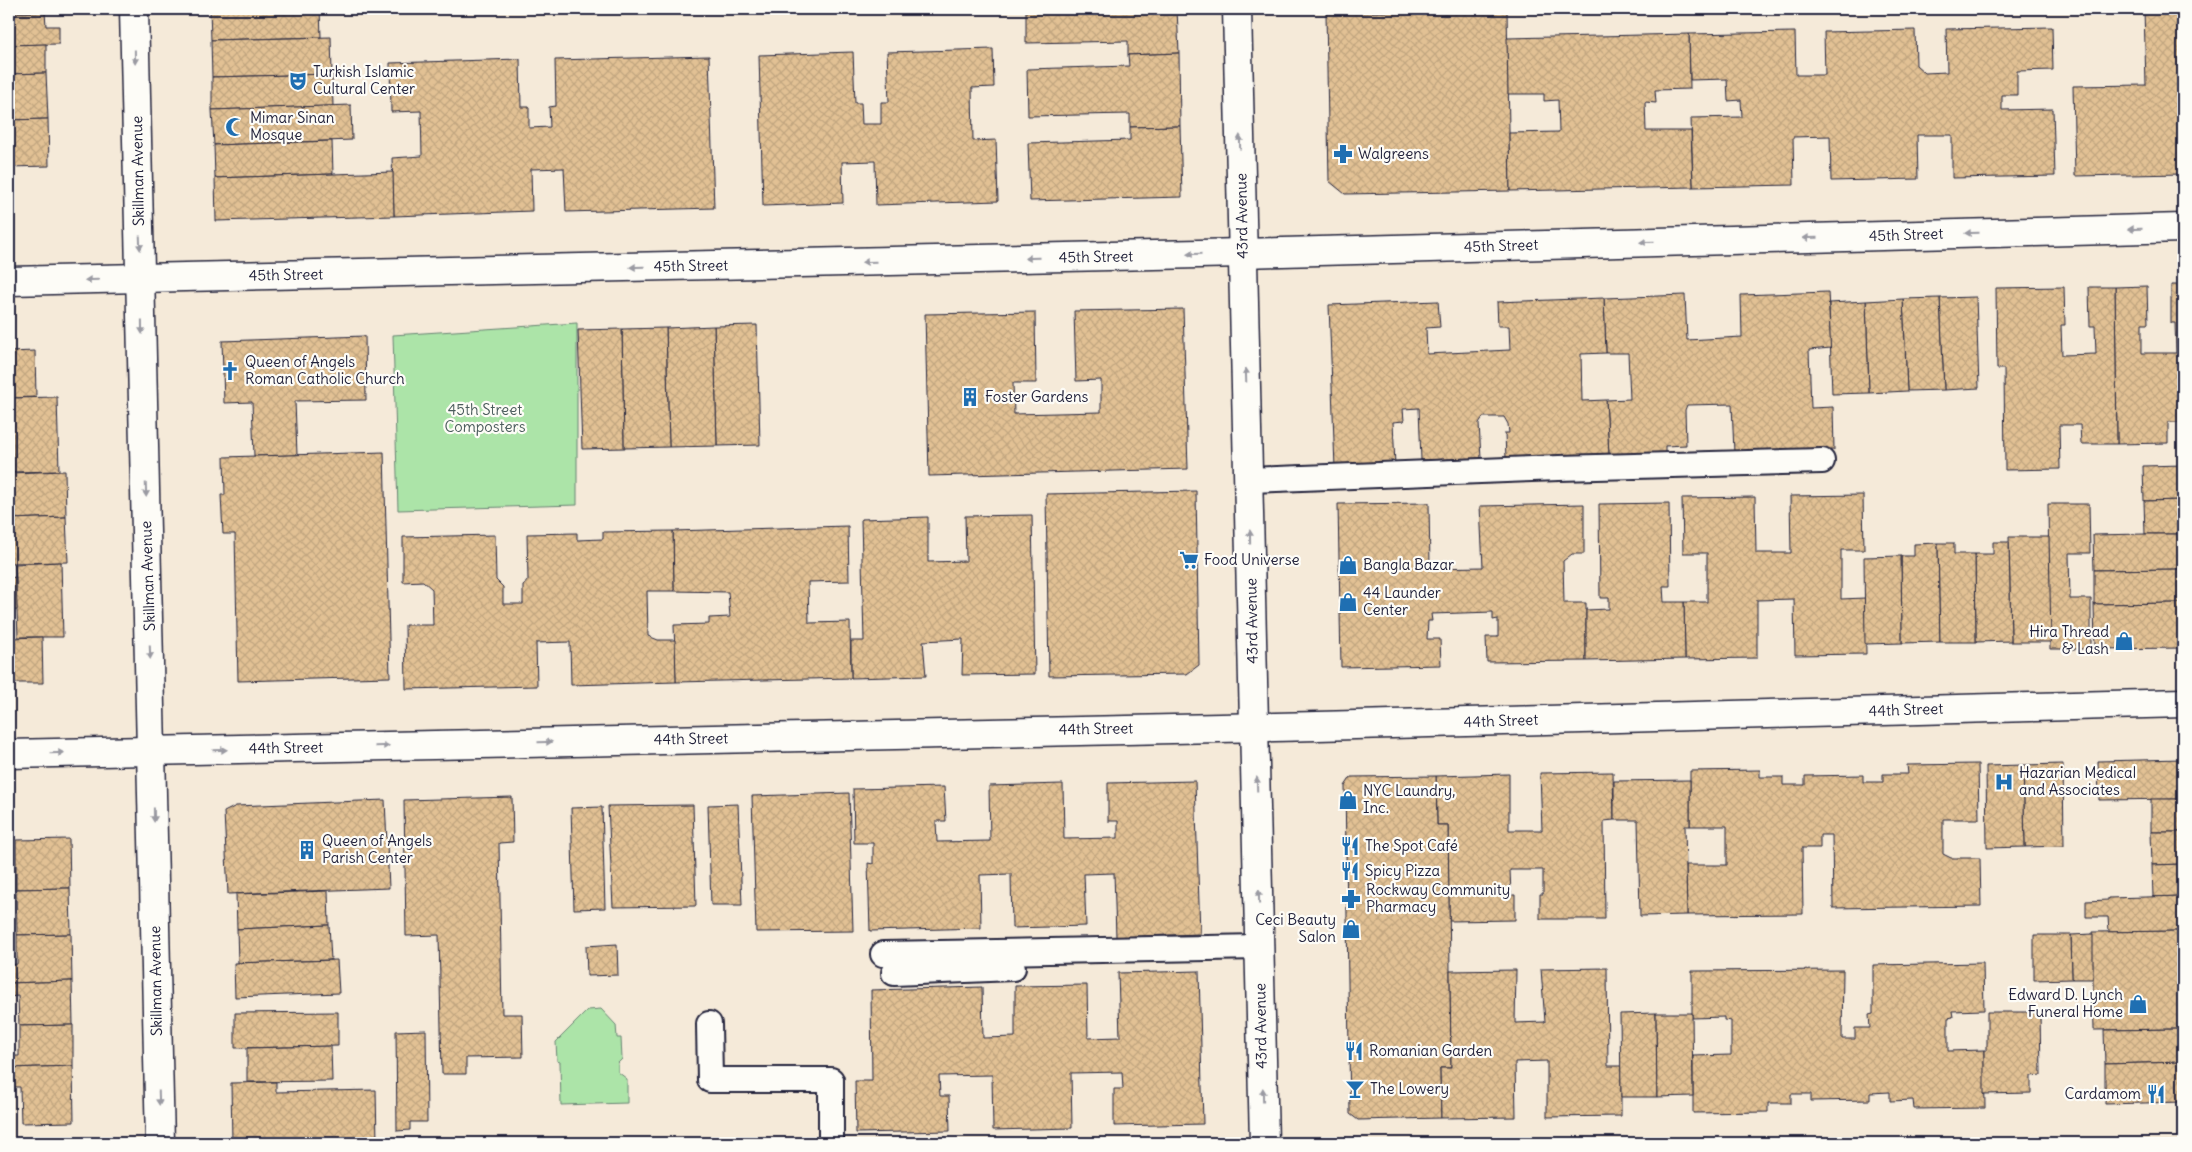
<svg xmlns="http://www.w3.org/2000/svg" width="2192" height="1152" font-family="Delius,sans-serif">
<style>
.green{fill:#ace4a8;stroke:#678372}
.building{fill:url(#building-cross-hatch);stroke:#22223b}
.lines{fill:none;stroke-linecap:round;stroke-linejoin:round}
.lane-casing{stroke:#22223b;stroke-width:28}
.street-casing{stroke:#22223b;stroke-width:31}
.lane{stroke:#fdfcf7;stroke-width:24}
.street{stroke:#fdfcf7;stroke-width:28}
.oneway{fill:#9a9aa2}
.labels{text-anchor:middle;stroke-width:4.5;stroke-linejoin:round;paint-order:stroke}
.poi-label{font-size:15px;fill:#22223b;stroke:#fdfcf7;text-anchor:start}
.street-label{font-size:15px;fill:#22223b;stroke:#fdfcf7}
.park-label{font-size:15px;fill:#4b5c5c;stroke:#fdfcf7}
</style>
<defs>
<pattern id="building-cross-hatch" width="8" height="8" patternUnits="userSpaceOnUse" patternTransform="scale(1.25)"><rect width="8" height="8" fill="#e2c194"/><path d="M0 0l8 8M0 8l8-8" fill="none" stroke="#c2a680"/></pattern>
</defs>
<rect width="100%" height="100%" fill="#f5ead9"/>
<filter id="ink" filterUnits="userSpaceOnUse"><feTurbulence type="fractalNoise" baseFrequency=".02" numOctaves="2"/><feDisplacementMap in="SourceGraphic" scale="10" xChannelSelector="R" yChannelSelector="G"/><feConvolveMatrix kernelMatrix="1 2 1 2 8 2 1 2 1" color-interpolation-filters="sRGB"/></filter>
<g filter="url(#ink)">
<g class="green">
<polygon points="577,323 577,505 398,510 393,335"/>
<polygon points="601,1009 616,1025 617,1038 621,1038 622,1059 618,1063 618,1072 627,1079 627,1103 561,1105 560,1062 557,1061 556,1042 588,1010"/>
</g>
<g class="building">
<polygon points="9,9 45,9 45,12 9,13"/>
<polygon points="210,9 320,9 321,37 211,40"/>
<polygon points="1026,9 1177,9 1179,53 1128,55 1128,41 1026,43"/>
<polygon points="2144,9 2183,9 2183,174 2075,176 2073,86 2146,85"/>
<polygon points="1507,10 1510,191 1345,194 1329,181 1326,13"/>
<polygon points="45,12 46,26 59,26 59,44 9,45 9,13"/>
<polygon points="2052,27 2053,70 2017,71 2017,95 2002,95 2002,110 2053,109 2055,176 1952,178 1952,135 1917,135 1918,179 1831,181 1830,136 1793,137 1794,185 1693,187 1691,118 1742,117 1741,100 1728,101 1727,79 1690,80 1689,34 1795,32 1796,75 1825,75 1824,32 1915,30 1916,65 1925,73 1947,72 1946,29"/>
<polygon points="1689,34 1690,89 1655,90 1656,103 1645,102 1646,131 1691,131 1693,187 1510,191 1509,133 1559,132 1558,100 1544,101 1544,94 1508,94 1507,38"/>
<polygon points="331,37 332,74 212,77 211,40"/>
<polygon points="46,44 46,73 9,74 9,45"/>
<polygon points="993,49 994,87 972,88 973,141 996,140 998,201 876,205 875,161 842,162 843,203 763,206 759,55 853,52 855,103 861,103 862,124 881,124 881,102 889,102 887,52"/>
<polygon points="1179,53 1180,126 1130,127 1130,114 1028,116 1027,69 1129,66 1128,55"/>
<polygon points="709,56 714,208 566,212 564,168 531,169 532,211 394,216 392,158 422,156 421,111 391,112 390,63 520,59 521,107 529,107 529,128 550,127 549,107 556,106 555,60"/>
<polygon points="46,73 48,119 9,120 9,74"/>
<polygon points="332,74 333,106 212,110 212,77"/>
<polygon points="351,105 352,140 214,145 212,110"/>
<polygon points="48,119 49,166 9,167 9,120"/>
<polygon points="1180,126 1182,197 1030,201 1028,143 1130,140 1130,127"/>
<polygon points="332,141 333,174 215,178 214,145"/>
<polygon points="9,167 14,167 15,213 9,213"/>
<polygon points="393,172 394,216 216,221 215,178"/>
<polygon points="2171,285 2183,285 2183,422 2168,422 2168,443 2117,444 2115,287 2147,286 2148,324 2142,324 2142,353 2176,353 2175,323 2171,323"/>
<polygon points="2064,287 2065,325 2061,325 2062,355 2096,354 2095,326 2090,326 2089,287 2115,287 2117,444 2081,444 2080,425 2059,425 2060,469 2005,470 2004,369 1997,369 1996,288"/>
<polygon points="1828,292 1831,348 1809,350 1811,408 1833,407 1834,450 1734,453 1732,404 1687,405 1685,410 1686,445 1665,446 1665,453 1609,455 1606,400 1630,399 1628,353 1606,353 1604,298 1685,295 1687,340 1742,337 1741,295"/>
<polygon points="1976,297 1979,388 1944,390 1940,298"/>
<polygon points="1604,298 1606,353 1581,354 1582,401 1606,400 1609,455 1506,459 1505,433 1509,433 1508,424 1504,417 1483,417 1479,423 1481,458 1421,460 1419,408 1403,409 1404,421 1393,422 1395,465 1335,468 1329,305 1438,301 1440,327 1426,328 1427,354 1510,350 1509,326 1498,326 1497,302"/>
<polygon points="1940,298 1944,390 1907,391 1903,299"/>
<polygon points="1903,299 1907,391 1869,393 1866,301"/>
<polygon points="1866,301 1869,393 1832,394 1829,303"/>
<polygon points="1183,309 1188,469 929,476 925,314 1035,312 1036,383 1013,383 1014,414 1101,412 1101,380 1076,381 1074,311"/>
<polygon points="757,325 760,445 717,446 714,326"/>
<polygon points="714,326 717,446 669,447 666,328"/>
<polygon points="666,328 669,447 624,448 622,329"/>
<polygon points="622,329 624,448 582,449 578,330"/>
<polygon points="365,336 366,400 295,401 297,455 254,456 252,402 224,403 222,341"/>
<polygon points="35,351 36,397 9,398 9,352"/>
<polygon points="57,397 59,471 13,472 12,398"/>
<polygon points="384,452 390,677 238,681 235,534 223,534 221,495 225,495 224,457"/>
<polygon points="2183,465 2183,500 2144,501 2143,466"/>
<polygon points="65,471 66,517 10,519 9,473"/>
<polygon points="1196,491 1199,665 1187,674 1049,676 1046,494"/>
<polygon points="1863,495 1864,550 1841,550 1841,599 1865,598 1866,654 1795,655 1794,599 1757,600 1757,658 1685,659 1684,602 1707,602 1707,553 1683,553 1682,498 1755,497 1756,553 1791,553 1790,496"/>
<polygon points="2183,500 2183,534 2145,534 2144,501"/>
<polygon points="1429,503 1430,568 1483,567 1480,506 1584,504 1584,554 1572,554 1563,561 1564,603 1586,603 1586,661 1487,662 1486,637 1498,637 1498,619 1493,620 1493,612 1431,614 1432,621 1428,621 1427,639 1440,639 1441,665 1341,667 1338,504"/>
<polygon points="1669,503 1670,586 1663,586 1664,602 1684,602 1685,659 1586,661 1586,610 1609,609 1609,598 1600,598 1599,504"/>
<polygon points="2048,504 2089,504 2090,553 2069,553 2070,599 2091,599 2091,649 2050,649"/>
<polygon points="1032,515 1035,674 962,675 963,639 923,641 926,676 851,678 851,641 864,641 861,519 928,517 928,562 966,561 965,516"/>
<polygon points="66,517 68,562 11,563 11,555 9,555 10,519"/>
<polygon points="848,526 849,581 808,582 809,623 850,622 851,678 676,682 674,625 709,624 709,618 730,617 728,592 674,591 673,531"/>
<polygon points="673,531 674,591 647,591 648,636 658,640 675,640 676,682 571,685 570,642 536,643 537,686 406,689 405,625 433,625 432,589 423,581 403,582 403,537 495,535 496,580 503,587 503,604 523,604 523,586 528,580 527,534 577,533 577,540 603,539 603,532"/>
<polygon points="2145,534 2183,534 2183,569 2094,570 2093,535"/>
<polygon points="2009,537 2049,537 2051,642 2011,642"/>
<polygon points="1993,542 2009,542 2011,641 1976,642 1975,554 1993,554"/>
<polygon points="1938,543 1940,642 1902,643 1901,556 1914,556 1914,544"/>
<polygon points="1938,543 1954,543 1954,554 1975,554 1976,642 1940,642"/>
<polygon points="1901,556 1902,643 1865,644 1864,557"/>
<polygon points="61,562 63,637 18,637 15,564"/>
<polygon points="2183,569 2183,603 2094,604 2094,570"/>
<polygon points="16,577 17,610 9,611 9,578"/>
<polygon points="2183,603 2183,648 2095,649 2094,604"/>
<polygon points="42,637 43,683 9,683 9,638"/>
<polygon points="2183,759 2183,799 2099,800 2098,761"/>
<polygon points="1978,764 1979,819 1943,819 1943,854 1951,858 1980,858 1981,906 1833,908 1832,835 1820,835 1820,848 1802,848 1803,914 1687,915 1686,865 1727,865 1727,826 1690,826 1690,771 1760,770 1760,777 1783,777 1783,785 1805,785 1805,776 1863,775 1863,782 1883,782 1883,774 1908,774 1907,765"/>
<polygon points="2063,764 2064,846 2025,847 2023,765"/>
<polygon points="2023,765 2025,847 1987,848 1986,766"/>
<polygon points="1613,772 1614,820 1604,821 1605,919 1540,919 1540,894 1543,894 1543,870 1510,870 1511,895 1515,895 1515,920 1449,921 1448,825 1437,825 1436,776 1509,774 1509,830 1542,830 1540,773"/>
<polygon points="1436,776 1437,825 1448,825 1450,971 1451,1068 1440,1068 1441,1118 1358,1120 1350,1114 1345,786 1351,777"/>
<polygon points="1690,780 1690,826 1685,826 1687,915 1640,916 1638,820 1614,820 1614,781"/>
<polygon points="1195,781 1200,934 1116,937 1114,873 1084,874 1086,926 1012,928 1011,874 980,875 981,928 870,931 868,863 873,864 873,843 854,843 853,789 944,787 946,821 936,821 937,842 990,841 989,786 1063,784 1064,839 1118,838 1118,821 1108,821 1108,783"/>
<polygon points="849,793 853,931 756,932 752,796"/>
<polygon points="512,797 513,842 499,843 502,1014 522,1014 523,1057 466,1058 466,1074 442,1074 439,935 406,936 404,800"/>
<rect x="2151" y="799" width="32" height="33"/>
<polygon points="385,800 389,888 228,894 224,812 236,806"/>
<polygon points="738,804 742,905 711,905 708,805"/>
<polygon points="693,805 696,906 613,907 608,806"/>
<polygon points="602,807 605,908 574,909 571,808"/>
<polygon points="2151,832 2183,832 2183,864 2152,865"/>
<polygon points="69,839 70,888 16,889 16,840"/>
<polygon points="2183,864 2183,896 2153,897 2152,865"/>
<polygon points="70,888 71,934 17,935 16,889"/>
<polygon points="328,891 329,925 237,929 236,894"/>
<polygon points="2183,896 2183,931 2109,932 2108,917 2086,917 2086,901 2108,900 2108,898"/>
<polygon points="329,925 331,960 238,963 237,929"/>
<polygon points="2183,931 2183,1029 2094,1030 2092,932"/>
<polygon points="71,934 72,981 9,983 9,965 17,964 17,935"/>
<polygon points="2093,934 2093,979 2072,979 2071,935"/>
<polygon points="2034,935 2071,935 2072,979 2034,980"/>
<polygon points="617,944 618,975 587,976 586,946"/>
<polygon points="337,960 339,993 235,997 234,963"/>
<polygon points="1983,963 1984,1010 1952,1011 1953,1017 1948,1018 1948,1051 1984,1050 1985,1108 1914,1109 1913,1100 1890,1101 1890,1092 1870,1093 1870,1100 1811,1101 1811,1094 1791,1094 1791,1103 1768,1103 1768,1112 1693,1113 1693,1056 1731,1055 1731,1021 1724,1020 1724,1017 1692,1018 1692,971 1843,970 1842,1039 1855,1039 1855,1028 1870,1028 1869,1015 1873,1014 1873,965"/>
<polygon points="1607,968 1608,1066 1621,1066 1621,1116 1547,1117 1547,1061 1515,1062 1516,1117 1441,1118 1440,1068 1451,1068 1450,971 1516,970 1515,1023 1545,1022 1541,969"/>
<polygon points="1199,971 1203,1124 1114,1126 1114,1089 1123,1089 1122,1072 1071,1073 1072,1128 993,1130 992,1075 939,1076 940,1096 949,1096 950,1131 856,1133 855,1081 872,1081 871,990 982,987 983,1038 1015,1037 1015,986 1087,985 1088,1038 1120,1037 1118,973"/>
<polygon points="72,981 73,1025 19,1026 18,996 9,997 9,983"/>
<polygon points="338,1012 338,1046 235,1048 235,1013"/>
<polygon points="1987,1012 2040,1012 2041,1075 2031,1076 2031,1093 1984,1094 1984,1050 1987,1050"/>
<polygon points="1656,1013 1657,1097 1621,1097 1620,1014"/>
<polygon points="1656,1013 1692,1013 1693,1096 1657,1097"/>
<polygon points="73,1025 73,1066 9,1068 9,1056 19,1056 19,1026"/>
<polygon points="2183,1029 2183,1062 2105,1064 2104,1030"/>
<polygon points="426,1030 427,1122 410,1122 410,1130 397,1131 396,1031"/>
<polygon points="331,1046 332,1081 247,1082 247,1048"/>
<polygon points="2183,1062 2183,1102 2105,1104 2105,1064"/>
<polygon points="73,1066 74,1122 21,1123 20,1087 9,1087 9,1068"/>
<polygon points="276,1082 276,1092 376,1090 377,1143 232,1143 231,1083"/>
</g>
<g class="lines">
<g class="lane-casing">
<g id="lane">
<polyline points="1249,480 1559,468 1822,461"/>
<polyline points="883,954 1260,947"/>
<polyline points="894,973 1013,968"/>
<polyline points="709,1024 710,1080 831,1080 831,1143"/>
</g>
</g>
<g class="street-casing">
<g id="street">
<polyline points="134,9 160,1143"/>
<polyline points="1237,9 1264,1143"/>
<polyline points="9,281 1243,253 2183,228"/>
<polyline points="9,754 1318,726 2183,703"/>
</g>
</g>
<use href="#lane" class="lane"/>
<use href="#street" class="street"/>
</g>
<defs><path id="oneway-solid" d="M-6-.8H1V-3.2L6.5 0L1 3.2V.8H-6Z" transform="scale(1.25)"/></defs>
<g class="oneway">
<use href="#oneway-solid" transform="translate(135 57) rotate(89)"/>
<use href="#oneway-solid" transform="translate(1240 142) rotate(-91)"/>
<use href="#oneway-solid" transform="translate(2135 229) rotate(179)"/>
<use href="#oneway-solid" transform="translate(1972 233) rotate(178)"/>
<use href="#oneway-solid" transform="translate(1810 238) rotate(178)"/>
<use href="#oneway-solid" transform="translate(1647 242) rotate(178)"/>
<use href="#oneway-solid" transform="translate(140 243) rotate(88)"/>
<use href="#oneway-solid" transform="translate(1194 254) rotate(179)"/>
<use href="#oneway-solid" transform="translate(1032 258) rotate(179)"/>
<use href="#oneway-solid" transform="translate(869 262) rotate(179)"/>
<use href="#oneway-solid" transform="translate(637 267) rotate(179)"/>
<use href="#oneway-solid" transform="translate(92 280) rotate(179)"/>
<use href="#oneway-solid" transform="translate(142 327) rotate(89)"/>
<use href="#oneway-solid" transform="translate(1246 375) rotate(-92)"/>
<use href="#oneway-solid" transform="translate(146 490) rotate(88)"/>
<use href="#oneway-solid" transform="translate(1250 537) rotate(-91)"/>
<use href="#oneway-solid" transform="translate(150 652) rotate(88)"/>
<use href="#oneway-solid" transform="translate(545 742) rotate(-1)"/>
<use href="#oneway-solid" transform="translate(382 746) rotate(-1)"/>
<use href="#oneway-solid" transform="translate(220 750) rotate(-1)"/>
<use href="#oneway-solid" transform="translate(57 753) rotate(-1)"/>
<use href="#oneway-solid" transform="translate(1257 784) rotate(-92)"/>
<use href="#oneway-solid" transform="translate(154 815) rotate(89)"/>
<use href="#oneway-solid" transform="translate(1259 897) rotate(-91)"/>
<use href="#oneway-solid" transform="translate(1263 1095) rotate(-91)"/>
<use href="#oneway-solid" transform="translate(159 1098) rotate(88)"/>
</g>
</g>
<defs>
<g id="theatre-bare" transform="scale(1.5)"><path d="M-5-5.5Q0-4 5-5.5V0Q5 5 0 6Q-5 5-5 0ZM-3.3-2.5H-1v1.5H-3.3ZM1-2.5H3.3v1.5H1ZM-2.8 1Q0 5.5 2.8 1Z" fill="#1f6fb2" stroke="#fdfcf7" stroke-width="2.5" paint-order="stroke"/></g>
<g id="mosque-bare" transform="scale(1.5)"><path d="M3.5-4.9A6 6 0 1 0 3.5 4.9A5 5 0 1 1 3.5-4.9Z" fill="#1f6fb2" stroke="#fdfcf7" stroke-width="2.5" paint-order="stroke"/></g>
<g id="pharmacy-bare" transform="scale(1.5)"><path d="M-2-6h4v4h4v4h-4v4h-4v-4h-4v-4h4Z" fill="#1f6fb2" stroke="#fdfcf7" stroke-width="2.5" paint-order="stroke"/></g>
<g id="church-bare" transform="scale(1.5)"><path d="M-1.2-6h2.4v3.5h3.3v2.4h-3.3V6h-2.4V-.1h-3.3v-2.4h3.3Z" fill="#1f6fb2" stroke="#fdfcf7" stroke-width="2.5" paint-order="stroke"/></g>
<g id="building-bare" transform="scale(1.5)"><path d="M-4-6H4V6H1V3H-1V6H-4ZM-2.5-4.3h1.7v1.8h-1.7ZM.8-4.3h1.7v1.8H.8ZM-2.5-1h1.7V.8h-1.7ZM.8-1h1.7V.8H.8Z" fill="#1f6fb2" stroke="#fdfcf7" stroke-width="2.5" paint-order="stroke"/></g>
<g id="supermarket-bare" transform="scale(1.5)"><path d="M-6-5.5h2.5l.6 2H6L4.5 2H-2.5L-4.4-4H-6ZM-1.5 3.2a1.3 1.3 0 1 0 .1 0ZM3 3.2a1.3 1.3 0 1 0 .1 0Z" fill="#1f6fb2" stroke="#fdfcf7" stroke-width="2.5" paint-order="stroke"/></g>
<g id="shop-bare" transform="scale(1.5)"><path d="M-5-2.5h2.3a2.7 3.5 0 0 1 5.4 0H5L5.5 6h-11ZM-1.5-2.5h3a1.5 2.3 0 0 0-3 0Z" fill="#1f6fb2" stroke="#fdfcf7" stroke-width="2.5" paint-order="stroke"/></g>
<g id="hospital-bare" transform="scale(1.5)"><path d="M-5-5h3v3.5h4V-5h3V5h-3V1.5h-4V5h-3Z" fill="#1f6fb2" stroke="#fdfcf7" stroke-width="2.5" paint-order="stroke"/></g>
<g id="restaurant-bare" transform="scale(1.5)"><path d="M-5-6h1v4h1v-4h1v4h1v-4h1v5L-1.5 .5V6h-2V.5L-5-1ZM5-6V6H3V1.5H1.5Q1.5-4 5-6Z" fill="#1f6fb2" stroke="#fdfcf7" stroke-width="2.5" paint-order="stroke"/></g>
<g id="bar-bare" transform="scale(1.5)"><path d="M-6-5H6L.8 .8V4.5H3.5V6h-7V4.5H-.8V.8Z" fill="#1f6fb2" stroke="#fdfcf7" stroke-width="2.5" paint-order="stroke"/></g>
</defs>
<g fill-rule="evenodd">
<use href="#theatre-bare" x="298" y="81"/>
<use href="#mosque-bare" x="235" y="127"/>
<use href="#pharmacy-bare" x="1343" y="154"/>
<use href="#church-bare" x="230" y="371"/>
<use href="#building-bare" x="970" y="397"/>
<use href="#supermarket-bare" x="1189" y="560"/>
<use href="#shop-bare" x="1348" y="565"/>
<use href="#shop-bare" x="1348" y="602"/>
<use href="#shop-bare" x="2124" y="641"/>
<use href="#hospital-bare" x="2004" y="782"/>
<use href="#shop-bare" x="1348" y="800"/>
<use href="#restaurant-bare" x="1350" y="846"/>
<use href="#building-bare" x="307" y="850"/>
<use href="#restaurant-bare" x="1350" y="871"/>
<use href="#pharmacy-bare" x="1351" y="899"/>
<use href="#shop-bare" x="1351" y="929"/>
<use href="#shop-bare" x="2138" y="1004"/>
<use href="#restaurant-bare" x="1354" y="1051"/>
<use href="#bar-bare" x="1355" y="1089"/>
<use href="#restaurant-bare" x="2156" y="1094"/>
</g>
<g class="labels">
<g class="poi-label">
<text x="313" y="77">Turkish Islamic<tspan x="313" dy="17">Cultural Center</tspan></text>
<text x="250" y="123">Mimar Sinan<tspan x="250" dy="17">Mosque</tspan></text>
<text x="1358" y="159">Walgreens</text>
<text x="245" y="367">Queen of Angels<tspan x="245" dy="17">Roman Catholic Church</tspan></text>
<text x="985" y="402">Foster Gardens</text>
<text x="1204" y="565">Food Universe</text>
<text x="1363" y="570">Bangla Bazar</text>
<text x="1363" y="598">44 Launder<tspan x="1363" dy="17">Center</tspan></text>
<text x="2109" y="637" text-anchor="end">Hira Thread<tspan x="2109" dy="17">&amp; Lash</tspan></text>
<text x="2019" y="778">Hazarian Medical<tspan x="2019" dy="17">and Associates</tspan></text>
<text x="1363" y="796">NYC Laundry,<tspan x="1363" dy="17">Inc.</tspan></text>
<text x="322" y="846">Queen of Angels<tspan x="322" dy="17">Parish Center</tspan></text>
<text x="1365" y="851">The Spot Café</text>
<text x="1365" y="876">Spicy Pizza</text>
<text x="1366" y="895">Rockway Community<tspan x="1366" dy="17">Pharmacy</tspan></text>
<text x="1336" y="925" text-anchor="end">Ceci Beauty<tspan x="1336" dy="17">Salon</tspan></text>
<text x="2123" y="1000" text-anchor="end">Edward D. Lynch<tspan x="2123" dy="17">Funeral Home</tspan></text>
<text x="1369" y="1056">Romanian Garden</text>
<text x="1370" y="1094">The Lowery</text>
<text x="2141" y="1099" text-anchor="end">Cardamom</text>
</g>
<g class="street-label">
<text transform="translate(138 171) rotate(-91)" y="5">Skillman Avenue</text>
<text transform="translate(1242 216) rotate(-91)" y="5">43rd Avenue</text>
<text transform="translate(1906 235) rotate(-2)" y="5">45th Street</text>
<text transform="translate(1501 246) rotate(-2)" y="5">45th Street</text>
<text transform="translate(1096 257) rotate(-1)" y="5">45th Street</text>
<text transform="translate(691 266) rotate(-1)" y="5">45th Street</text>
<text transform="translate(286 275) rotate(-1)" y="5">45th Street</text>
<text transform="translate(148 576) rotate(-92)" y="5">Skillman Avenue</text>
<text transform="translate(1252 621) rotate(-91)" y="5">43rd Avenue</text>
<text transform="translate(1906 710) rotate(-2)" y="5">44th Street</text>
<text transform="translate(1501 721) rotate(-2)" y="5">44th Street</text>
<text transform="translate(1096 729) rotate(-1)" y="5">44th Street</text>
<text transform="translate(691 739) rotate(-1)" y="5">44th Street</text>
<text transform="translate(286 748) rotate(-1)" y="5">44th Street</text>
<text transform="translate(156 981) rotate(-91)" y="5">Skillman Avenue</text>
<text transform="translate(1261 1026) rotate(-91)" y="5">43rd Avenue</text>
</g>
<g class="park-label">
<text x="485" y="415">45th Street<tspan x="485" dy="17">Composters</tspan></text>
</g>
</g>
<rect width="2192" height="1152" fill="none" stroke="#fdfcf7" stroke-width="30"/>
<rect x="15" y="15" width="2162" height="1122" fill="none" stroke="#22223b" stroke-width="2" filter="url(#ink)"/>
</svg>
